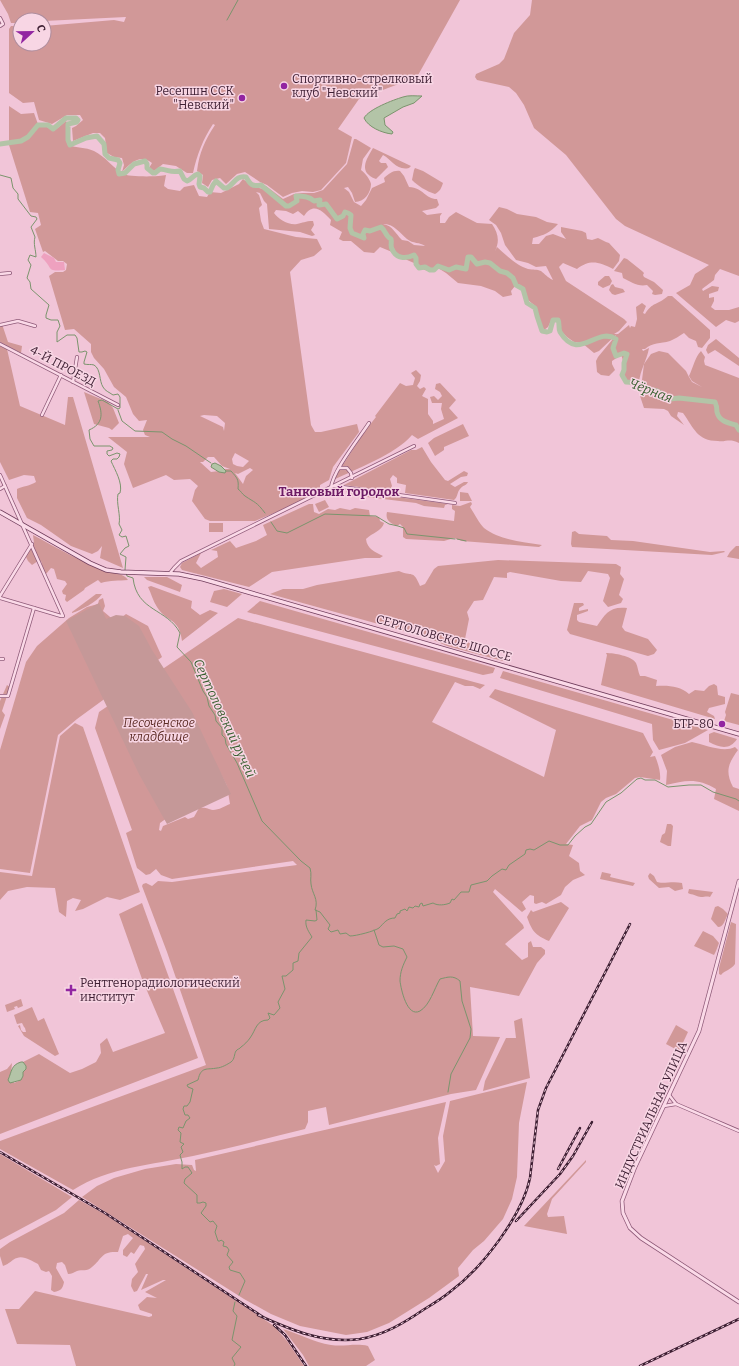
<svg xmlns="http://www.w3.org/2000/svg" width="739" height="1366" font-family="Bitter,serif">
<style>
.green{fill:#d19898;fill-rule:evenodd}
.sand{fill:#eea1bf}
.cemetery{fill:#c59898}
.water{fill:#b3c4a7;stroke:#7b946d}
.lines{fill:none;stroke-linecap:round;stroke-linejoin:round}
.stream{stroke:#7b946d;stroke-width:1}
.river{stroke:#b3c4a7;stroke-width:5}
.minor-casing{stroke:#8e5a78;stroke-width:4}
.tertiary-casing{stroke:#8e5a78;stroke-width:4.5}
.secondary-casing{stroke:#703d5c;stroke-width:5}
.minor{stroke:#fbdae8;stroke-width:2.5}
.tertiary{stroke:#fbdae8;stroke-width:3}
.secondary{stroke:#fbdae8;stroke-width:3.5}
.rail-casing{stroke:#3d1e32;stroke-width:2.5}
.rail{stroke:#f8d6e4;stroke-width:1;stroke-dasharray:3;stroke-linecap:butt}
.poi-dot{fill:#9225a1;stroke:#f8d6e4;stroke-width:1.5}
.labels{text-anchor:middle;stroke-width:3;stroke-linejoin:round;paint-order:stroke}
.poi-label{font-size:12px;fill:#3d1e32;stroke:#f8d6e4;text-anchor:start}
.street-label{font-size:12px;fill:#3d1e32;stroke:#f8d6e4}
.park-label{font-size:12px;font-style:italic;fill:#5b2b24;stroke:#f8d6e4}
.water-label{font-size:13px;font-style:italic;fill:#365e2d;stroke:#f8d6e4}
.neighbourhood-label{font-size:13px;font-weight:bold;fill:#6d1b65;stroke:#f8d6e4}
</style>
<rect width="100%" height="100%" fill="#f1c5d8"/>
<g class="green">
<path d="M0 0H460L417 77 359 99 338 129 352 137 346 163 321 190 313 192 302 191 292 193 283 197 267 185 260 182 245 172 237 174 226 184 220 178 212 180 208 187 202 183 203 175 197 171C199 153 205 140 215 125L213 124C203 139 197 155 193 173H187L176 166 163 164 154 171 149 168 152 163C140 153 130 164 122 172L124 165 122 158 114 157 107 153 105 138 100 133H93L73 141 72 128 76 126 83 120 80 115H67L52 124 39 120 34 102 23 103 9 93V29L11 26H20V44H44V26L114 20 124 22 126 17 44 21V20H20V23H11L8 14Z"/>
<polygon points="532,0 739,0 739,276 720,269 715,275 714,280 702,289 703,291 712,286 719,287 718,291 709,294 709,298 714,297 714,301 711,307 715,310 729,310 739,307 739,321 735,323 726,320 716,327 676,293 690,285 695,274 709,265 625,226 616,219 566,155 534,128 524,105 516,93 509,87 477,80 475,77 476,74 499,64 504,59 514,33 530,15"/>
<path d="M9 106 21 114 34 113 39 127H47L54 131 66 121 67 123 66 140 68 145C77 148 85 147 94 151 106 157 112 167 123 174 128 177 159 177 166 175L164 186 168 189 180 191 184 187 194 185 199 196 207 197 210 192 221 193 239 184 243 179C251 185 253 187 263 189L266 186 283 199 294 194 302 193H314L323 190 347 164 354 139H356L371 148 363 159 361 170C365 173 370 179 371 184 371 193 364 202 355 202L352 193 348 187 344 188 349 192 354 202 361 206 366 200 372 188 385 182 384 178C389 174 393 170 400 171L404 176 409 187C424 188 425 199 437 199L439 205 436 208 422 211 427 215 442 213 440 216V223H445L449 217 456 212 477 223 492 224C498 233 500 241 495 251L497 247C506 255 517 266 528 269 533 270 537 269 541 271 545 274 547 277 553 280L546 266 536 267 528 263 516 260 505 245 501 233 496 225 489 220 499 207 507 209 517 214 536 217 547 222 558 224C550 233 544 235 533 238L532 244H539L546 236 553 234 566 239 561 232V227L582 231 586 233 587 239 592 240 598 238 606 242 609 243 620 255 619 261 613 269C599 262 590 259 577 269L563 263 559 267 566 281 624 319 627 322 619 331 614 334H618L629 325 630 328 631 326 635 327 637 319 636 307 642 303 646 306 643 313 645 314C652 302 658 305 668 296H672L710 330V338L702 348 698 347 696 341 689 338 684 333C679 336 675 339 670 341 660 344 653 342 645 349H642L643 351 649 348C647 360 640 370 639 383L634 386C612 379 628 368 621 355L612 361V364L615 370 609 376 601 375 597 372 596 361 598 357 617 334 599 351 594 353 582 343 574 342 567 337 561 331 558 318 552 319 548 327 544 330 538 317 537 310 534 305 528 300 525 290 520 285 515 286 511 291 512 295 503 297 495 291 481 286 458 283 446 273 438 268 428 271 419 268 414 263 398 256 392 252 380 247 374 253 364 252 351 241H343L339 239 342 232 330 225 331 220C322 210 313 202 304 216L298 211 293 214 286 211 276 210 274 213C278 219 290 226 297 224 303 223 305 221 313 221L314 225 311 230 315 235 312 236 300 232 269 229 267 204 264 201 260 193 256 192 259 195 262 205 259 208 261 221 264 229 296 237 317 239 322 249 314 256 301 260 290 272 311 425 315 432H321L357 424 359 432 333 467 329 480 320 485V488L298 503 255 521H210L205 519 192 501 195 490 198 486 190 479 174 480 166 475 133 488 124 464 127 452 108 437H150L145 435 143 430 147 420 139 421 133 414 126 397 114 387 104 369 94 358 91 352V344L74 329 65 330 49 276 55 272H63L66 270 67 264 63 261H58L45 251 43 252 35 229 41 225 38 213 30 212 9 145ZM383 224C393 223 400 233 407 239 413 244 420 242 425 246L414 245 408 241 402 240C395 233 393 226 383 224ZM204 415 217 416 225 423 224 431 223 427 200 416ZM235 453 249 461 243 467 237 466 233 464 232 459ZM208 457H214L222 466 230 469H221L219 471 211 472 200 462H203ZM250 468 253 470 246 476 243 484 235 473 238 474Z"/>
<path d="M373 148 411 166 409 168C397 171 392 160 383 155L379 161 381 163H386L388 167 376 179C358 172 366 160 373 148Z"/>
<path d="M415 168 423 171 443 183C441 189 440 191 435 194 426 191 418 186 412 180L414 170Z"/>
<path d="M624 258 627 259 642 271 644 273 643 275 644 277 654 282 663 290 662 294 655 295 652 294 653 291 647 285C638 287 631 282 623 278L622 273 614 271Z"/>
<polygon points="605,276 609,276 612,281 610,285 603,288 598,285 598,282"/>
<polygon points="613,284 615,287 623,289 625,292 615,295 612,294 609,290 611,285"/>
<polygon points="2,324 8,342 22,346 21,353 0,342 0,325"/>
<polygon points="716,339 739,358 739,366 715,350 708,354 706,350 708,345"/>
<path d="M0 346 7 349 20 406 65 425 68 397H73L123 568 100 558 102 546 98 551 92 554 71 546 41 525 27 518 17 498V489C23 486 30 486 36 482L34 476 24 475 9 480 0 462Z"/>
<path d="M659 351 668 353 686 371 689 377 692 382 702 387 692 381 689 376C693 368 695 357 701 351L705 357 704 361 705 365 739 378V443C729 438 727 442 718 441 697 441 694 428 683 413L678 412 677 416 684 425 671 416 668 411 664 409 644 408 640 396 644 364 651 354Z"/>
<path d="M416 370 421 375 420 381 417 386 420 389 424 387 426 389 422 396 428 399V414L433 421V424L444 419 441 409 442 403H432L430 397 434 396 438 400 442 396 440 392 435 389 436 384 440 383 456 400 449 408 458 418 418 439 412 435C396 454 356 469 333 480L365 431 376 417 375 416 400 383 406 386 413 385 415 378 411 373Z"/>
<polygon points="84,392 108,402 113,408 119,423 112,430 109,428 94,424"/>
<polygon points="463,424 469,436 444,447 444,450 435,456 428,443 434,438"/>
<path d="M422 447 431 462 445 480 448 481 464 471 468 473 467 476 461 477 450 484 455 487 464 482H468C466 486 463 485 460 489 457 492 458 497 454 500L405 493 406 485 397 483V478L393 475 390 479 392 486 389 491 344 485 411 450H416Z"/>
<polygon points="346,490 448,504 445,505 444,508 424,506 416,503 351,495 346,492"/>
<polygon points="460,492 468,493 472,501 460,501"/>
<polygon points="325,500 329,507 319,512 315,504"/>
<path d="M471 502 472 504 470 507C474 513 479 523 484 528 499 540 523 542 542 545L539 547 462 541 454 538 444 541 406 539 403 537V527L400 524 397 526C390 523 385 520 387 512L454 521 455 511 452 509V505L460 506Z"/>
<path d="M309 504H313L314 512 319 514 328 509 335 510 340 508 350 510 355 508 369 510 370 516 379 517 380 521 384 523C382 531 372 533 366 539 367 549 375 552 383 556L380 558H365L272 572 249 587 182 570 180 567 182 563 201 553 196 563 201 568 218 557 217 551 211 550 230 541 236 548 256 541 267 535 263 525Z"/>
<rect x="209" y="523" width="14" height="9"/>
<polygon points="575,531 579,534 607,536 611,540 633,541 710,552 724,551 725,552 712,555 572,547 571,544 572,532"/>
<path d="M33 535C57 548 80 561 106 571 113 574 124 573 128 580 119 581 110 580 101 583L98 580 85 588 84 590 67 602 65 600 66 595 63 594 62 591 67 584 65 581 57 579 54 569 51 568 46 574H43L41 571 42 565 41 561H38L32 565 28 561 26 557 34 543Z"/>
<polygon points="736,546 739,546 739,559 727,557 730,552"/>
<path d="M498 560 616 564 621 567 620 574 624 579 619 595 623 599 621 603 608 607 603 601 610 578 608 574 588 571 581 582 561 581 510 572 507 573V578L494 577 483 600 474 601 467 612 469 619 465 639 469 643 504 660 503 661 447 646 429 638 270 594 283 589H303L317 585 399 571C412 577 413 569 420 586L425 584 434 569 438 566Z"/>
<polygon points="144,577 167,577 182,585 180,592 147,580"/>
<path d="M151 586 192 601 191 608 200 615 210 610 218 613 182 641C179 617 167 623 157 607 153 601 151 593 148 587Z"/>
<polygon points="224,589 242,594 227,607 210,602 214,591"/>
<path d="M96 594H102C97 602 81 610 72 613V612Z"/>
<polygon points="103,598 105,606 103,611 116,622 126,614 148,626 162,657 77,719 58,735 30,873 0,869 0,750 26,662 37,646 69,618 87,607 98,604 99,600"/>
<polygon points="260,601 495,668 493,673 483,675 247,612"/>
<path d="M574 603H583L584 605 579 608V611L588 609V611L577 615V620L579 622 597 626C605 614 610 606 627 608L622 627 625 631 648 639 657 650 654 654 648 656 570 634 567 630Z"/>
<path d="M238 618 485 685 480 689 473 686H465L455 682 432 722 544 777 556 730 489 697 495 689 643 733 653 752 650 757 655 756C658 763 661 773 660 780L640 777 635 778 616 794 606 798 601 802 592 820 580 826 566 844 573 845 569 856 579 863 580 871 585 875 573 880 565 887 561 895 546 904 542 902 536 904 534 903V896L530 895 522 902 526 909 522 912 495 889 493 892 523 925 524 928 505 944 522 960 528 957V943L531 941 533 947H541L545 950V954L537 963 519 996 470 987 473 1036 500 1037 476 1090 451 1094 329 1125 326 1107 308 1111V1122L305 1129C268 1138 230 1148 193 1156 152 1165 109 1167 73 1190L0 1149V1141L206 1065 167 952 142 886 143 884 146 883 152 886 158 881 172 882 297 865 293 861 172 879 161 875 156 869 150 874 146 875 137 868 126 833 132 830 95 728 99 712ZM208 749 227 786 230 804C225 806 219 810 213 810 207 809 207 807 199 808L194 817 188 819 185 817 163 826 161 831 159 830 160 823 167 818Z"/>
<path d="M606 653C614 653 632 656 636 663 638 667 638 672 640 676H645L657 680 656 686C668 685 680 686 689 694L695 690 704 691 709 686 714 684 717 686 718 695 725 697V704L709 708 707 712 714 716 715 719 601 685 607 655Z"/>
<polygon points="503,671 708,730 685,743 659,750 653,740 652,724 500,678"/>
<polygon points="7,685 10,687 2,711 5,715 0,729 0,701"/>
<polygon points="731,693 739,695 739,725 724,721 726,715 725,712"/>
<polygon points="75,723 83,727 140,892 120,900 107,897 83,909 75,911 81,900 73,898 67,901 66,917 59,912 55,888 27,887 8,891 0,900 0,872 32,876 60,736"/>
<path d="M714 732 737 739C730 750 720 748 709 742V734Z"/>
<path d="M692 742C706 745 723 753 735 747L738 750C728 764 725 771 733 787L739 789V811L714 799 716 789C698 778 686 780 666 785L667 771 661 755 675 747Z"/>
<polygon points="667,824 671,824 673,826 671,846 668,846 660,842 662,835 665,833"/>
<polygon points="602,872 611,874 610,877 635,883 633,886 600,879"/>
<path d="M650 873 654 876 657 882C662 884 673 881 682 883L683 889 675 891 669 887 659 888 649 879 648 876Z"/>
<path d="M689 889 713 892 710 897C706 896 705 897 701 897 697 897 694 894 690 894L688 893Z"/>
<path d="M561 902 569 908 549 941C535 935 532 931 527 917L531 910 533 912Z"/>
<path d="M142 903 198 1058 0 1134V1072L7 1069 12 1063 11 1073 14 1083C19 1081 24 1079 22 1073L26 1066 23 1062 39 1054 70 1073 82 1069 96 1062 101 1053 100 1044 107 1038 113 1052 165 1033 142 979 119 914Z"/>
<path d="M718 906 723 909 728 914C725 919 724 927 718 927L711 919 715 907Z"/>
<path d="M731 922 736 924 735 964C731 970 725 970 721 975L719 974V968Z"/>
<polygon points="703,931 713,936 719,943 716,951 714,955 694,946"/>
<polygon points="21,999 23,1006 18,1008 17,1006 14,1007 15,1009 7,1012 5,1005"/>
<polygon points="32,1007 38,1021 44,1018 59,1054 55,1056 24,1036 18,1026 20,1025 21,1030 23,1032 26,1032 25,1028 24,1027 22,1023 17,1024 14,1015"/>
<polygon points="522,1018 530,1078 483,1091 485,1081 506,1038 516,1038 514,1021"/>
<polygon points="676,1025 688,1032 679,1051 666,1044"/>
<polygon points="527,1082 519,1123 517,1177 512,1199 503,1219 484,1241 473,1250 458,1268 459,1276 429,1298 389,1323 367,1332 346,1335 300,1326 271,1314 244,1299 82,1197 97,1186 114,1178 145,1169 176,1164 192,1165 194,1170 196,1171 195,1160 446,1102 438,1138 440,1164 436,1166 434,1165 438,1173 445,1161 443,1136 450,1101"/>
<polygon points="0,1154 72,1197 56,1210 0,1240"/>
<polygon points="586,1160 586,1162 552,1199 547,1214 548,1217 564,1216 567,1234 524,1226"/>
<path d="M79 1200 106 1215 274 1326 287 1341 304 1366H76L70 1345 17 1344 5 1309H19L35 1291 149 1317 152 1316V1314L140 1310 138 1305 147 1297 157 1298 145 1292 166 1280H163L141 1290 148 1274H146L137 1291 134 1292 131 1286 132 1279 138 1272 135 1264 145 1249 144 1246 140 1245 134 1254 131 1252 127 1257 123 1255V1250L133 1238 128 1234 123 1236 118 1252C101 1251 103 1258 92 1267 87 1272 82 1269 77 1271 74 1272 72 1274 68 1274L65 1265 62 1262 57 1263 56 1268 64 1282C63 1288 61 1291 54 1292L51 1290 52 1276 49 1271 46 1272 41 1270 38 1264C32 1261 23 1255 17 1258 12 1259 10 1264 3 1266L0 1256V1249L10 1242 64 1213Z"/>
<path d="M283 1329C300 1334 313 1342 331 1345 344 1347 355 1343 368 1346L375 1360 366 1366H309L303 1355Z"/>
</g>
<path class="sand" d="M44 253 54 258 56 262H64L65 270C45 272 54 268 41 257Z"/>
<polygon class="cemetery" points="99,603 106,619 116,615 125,616 139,626 152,650 192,712 231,794 167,824 139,774 66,621"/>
<g class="water">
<path d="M422 96 414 103 403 107 384 118 385 125 393 132 392 134C382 133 368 127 364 118 369 109 393 100 403 97 408 95 416 96 422 96Z"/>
<polygon points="215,463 221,466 226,471 225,473 219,472 211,467 212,464"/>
<path d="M21 1062H23L26 1066V1069L23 1072V1076L21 1080 10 1083 8 1080C12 1071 11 1065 21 1062Z"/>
</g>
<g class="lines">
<g class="stream">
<polyline points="227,20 238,0"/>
<path d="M0 175 11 178 13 188 18 194V199L31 216 36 217 37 219 31 227 35 237C33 244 36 250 36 257L30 255 28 260 31 265 27 278 30 282 31 289 49 305 46 315V318L51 320H58L60 326 57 332V342L67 335H75L77 338 79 352H82L85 351 87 352 84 362V364C88 365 91 364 94 365 101 369 99 381 103 387 105 391 109 392 113 395L118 394 120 397V408L118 409 102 400 98 401C103 414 103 424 89 430L90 439 94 446H110L113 448 112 450 107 451V454L109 456 117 453 120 454 119 457 117 459H113L111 461C115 470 123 483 120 493L118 494C116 503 121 516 119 524L122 530 119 535 122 537 126 536 129 546 125 548 120 554 126 557 125 570"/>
<polyline points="118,410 122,421 135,431 162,432 172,439 186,446 211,463"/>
<path d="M226 471H231C237 478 239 479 238 489 241 491 242 494 245 496 255 503 256 501 265 513"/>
<polyline points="271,522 277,531 287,533 325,514 376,516 389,524 398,526 404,528 407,534 455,539"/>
<polyline points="457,539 466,541"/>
<path d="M126 573 127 576 133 578C137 612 167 608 180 633L177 647 191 662 203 691 207 697 209 706 215 715 216 721 222 728V735L225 738 226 744 237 763 262 821 301 861 310 868C312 875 310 878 311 884 312 894 319 899 315 910L320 912 330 925 328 929 331 932 338 930 340 934 346 933 350 936C356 936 375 931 379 928 384 923 387 918 395 918L397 914 400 913V911L405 909 407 911 409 907 413 908 415 906 419 907 420 904 422 903 423 906 433 903C438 906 445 905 450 903L452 899 454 900 461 892H469L471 885 487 881 492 876 502 869 506 870 509 865 525 854 526 850 530 849 534 850 549 841 560 845H568L575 836 585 827 591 824 606 802 621 793 637 779 641 778 645 780H655L668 787 689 785H701L713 792 736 799 739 801"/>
<path d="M374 930 379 945 383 947 394 946 403 949 407 957C403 965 400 972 400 981 401 989 407 1018 420 1011 430 1005 434 989 440 979 448 977 453 975 460 981L462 1001 471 1029 470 1038 451 1074 448 1092"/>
<path d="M239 1295 245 1281 240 1273 230 1270 229 1267 233 1262 227 1255 229 1250 227 1247 223 1246 224 1242 221 1240 220 1241H218L215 1232 217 1226 213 1221 210 1222 201 1213 206 1206V1203L203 1202 200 1203H197V1195L184 1183 185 1179 192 1173 188 1167H185L182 1169V1162L180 1155 183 1152 181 1147 184 1144 180 1142 181 1133 178 1130 179 1127 183 1128 186 1121 190 1118 188 1115H185L183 1109 184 1106H187L190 1102 193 1089 188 1087 187 1085 198 1080C201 1066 207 1070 217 1068 221 1068 228 1064 231 1062 235 1059 234 1054 236 1051 237 1049 240 1049 241 1047 244 1045 248 1041 250 1038 256 1030 256 1020 268 1020L270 1018 268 1013 274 1015 280 1008 278 1002 285 989 282 976H286L293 970V963L298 961 299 953 312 937C309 932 305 927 306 920L315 921 317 920 316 910"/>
<polyline points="234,1366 235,1364 232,1358 241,1347 232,1340 237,1316 233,1311 235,1302"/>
</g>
<path class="river" d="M0 144 21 141 28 137 38 125H48L53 129 66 118H76L78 120 77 122 68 124V140L70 145 86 138 97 136 104 144 105 154 109 158 118 160 120 163 118 170 119 174 125 173 134 164 145 161 147 164V168L153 173H155L160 169C170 170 170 173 180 171L184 179 187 181C191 180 193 175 198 174L200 176 199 184 200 187 204 188 208 192H210L213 185 216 181 224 188H227C234 184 236 175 246 177 250 184 252 187 261 185L286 206H289L297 201 296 196C302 196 309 196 314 201L320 200 319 205 326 204 337 219 343 216 345 212 348 213 351 215 350 228 352 233 364 238 363 234 365 230 370 231 381 227C386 231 385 236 391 239 392 243 390 246 392 249 396 259 406 259 414 255L416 258V264L419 268 425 267 430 270H434L438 266 449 270 456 267 466 269 468 257H471L477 264 485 262 490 263 500 271 507 273 513 278 516 285 523 289 527 303 535 308 537 316 542 331 547 332 550 331 553 320H558C560 323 558 328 560 332 579 363 596 326 616 339L613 348 616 356 624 353 627 354 624 363V370L622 375 626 382 641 383 648 389 657 391 670 399 679 398 715 402C717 406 717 408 717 412 719 421 728 423 736 425L739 430"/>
<g class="minor-casing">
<g id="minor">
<polyline points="0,18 3,24 0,26"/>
<polyline points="0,274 10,273"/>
<polyline points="0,325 18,321 35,326"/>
<polyline points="0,344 118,405"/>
<polyline points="73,382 77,357"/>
<polyline points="42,415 61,375"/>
<polyline points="339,468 347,468 351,473 352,478"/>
<polyline points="0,475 63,616 61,616 0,598"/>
<polyline points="335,486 455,503"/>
<path d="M331 488C332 472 360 437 369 423"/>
<polyline points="0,489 5,486"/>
<polyline points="170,573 174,568 181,561 414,446"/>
<polyline points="0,596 32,544"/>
<polyline points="0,659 3,659"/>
<polyline points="0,696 8,696 34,608"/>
<polyline points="669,1095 676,1104 739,1131"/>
<polyline points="664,1106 676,1104"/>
</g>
</g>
<g class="tertiary-casing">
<polyline id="tertiary" points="739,881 699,1031 635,1167 622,1201 623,1213 630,1228 641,1238 739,1302"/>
</g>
<g class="secondary-casing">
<polyline id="secondary" points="0,512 90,563 106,570 121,572 179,574 203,579 739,734"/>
</g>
<use href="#minor" class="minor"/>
<use href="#tertiary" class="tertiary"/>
<use href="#secondary" class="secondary"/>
<g class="rail-casing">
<g id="rail">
<polyline points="0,1152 105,1213 263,1317"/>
<polyline points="558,1169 580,1128"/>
<polyline points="516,1221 560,1174 573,1156 592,1122"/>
<path d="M258 1315C291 1330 324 1344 360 1339 384 1335 404 1323 423 1310 433 1304 443 1298 451 1291 482 1268 522 1216 530 1178L538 1110 546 1088 630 924"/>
<polyline points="274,1325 285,1335 306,1366"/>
<polyline points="640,1366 739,1319"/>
</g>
</g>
<use href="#rail" class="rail"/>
</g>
<g class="poi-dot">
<circle cx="284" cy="86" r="4"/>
<circle cx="242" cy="98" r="4"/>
<circle cx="722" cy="724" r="4"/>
<path d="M69 984h4v4h4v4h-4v4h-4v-4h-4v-4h4z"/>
</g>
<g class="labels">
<g class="poi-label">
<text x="292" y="83">Спортивно-стрелковый<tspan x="292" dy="14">клуб "Невский"</tspan></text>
<text x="234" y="95" text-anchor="end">Ресепшн ССК<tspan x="234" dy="14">"Невский"</tspan></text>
<text x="714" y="728" text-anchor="end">БТР-80</text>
<text x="80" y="987">Рентгенорадиологический<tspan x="80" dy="14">институт</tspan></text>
</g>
<g class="street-label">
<text transform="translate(63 366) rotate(28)" y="4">4-Й ПРОЕЗД</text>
<text transform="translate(444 638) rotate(16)" y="4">СЕРТОЛОВСКОЕ ШОССЕ</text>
<text transform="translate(651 1115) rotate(-66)" y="4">ИНДУСТРИАЛЬНАЯ УЛИЦА</text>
</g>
<g class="park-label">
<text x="159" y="727">Песоченское<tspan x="159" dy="14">кладбище</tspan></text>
</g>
<g class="water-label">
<text transform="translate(651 390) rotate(21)" y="5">Чёрная</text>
<text transform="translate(225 718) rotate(65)" y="5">Сертоловский ручей</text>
</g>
<g class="neighbourhood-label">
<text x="339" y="496">Танковый городок</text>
</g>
</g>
<g transform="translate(32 32) rotate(68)"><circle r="19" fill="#f8d6e4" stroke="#ad8c9d"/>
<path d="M0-3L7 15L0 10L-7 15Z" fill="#9225a1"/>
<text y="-6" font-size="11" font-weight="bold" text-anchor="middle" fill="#3d1e32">С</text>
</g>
</svg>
